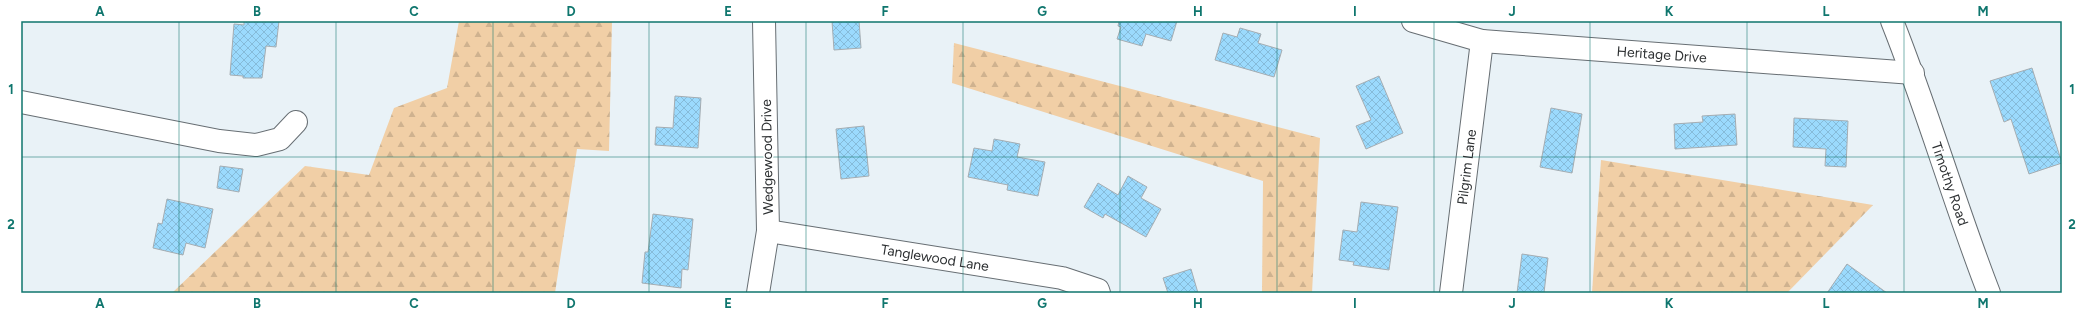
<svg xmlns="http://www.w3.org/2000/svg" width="2083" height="314" font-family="Figtree,sans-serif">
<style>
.forest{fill:url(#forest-firs)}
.building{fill:url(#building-cross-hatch);stroke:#a5adb2}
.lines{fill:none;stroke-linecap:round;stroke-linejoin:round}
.minor-casing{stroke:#676e73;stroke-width:24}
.minor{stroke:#fff;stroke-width:22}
.grid{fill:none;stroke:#0f766e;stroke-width:1;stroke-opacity:0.55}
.labels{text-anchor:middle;stroke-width:3;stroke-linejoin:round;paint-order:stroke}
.street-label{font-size:14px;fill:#2d3032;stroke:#fff}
.neatline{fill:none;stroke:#0f766e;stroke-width:1.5}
.grid-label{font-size:13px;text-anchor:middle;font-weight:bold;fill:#0f766e}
</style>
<defs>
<pattern id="forest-firs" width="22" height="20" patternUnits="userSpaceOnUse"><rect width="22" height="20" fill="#f1cfa6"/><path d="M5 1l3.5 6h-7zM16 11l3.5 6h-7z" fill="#cfb28f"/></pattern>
<pattern id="building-cross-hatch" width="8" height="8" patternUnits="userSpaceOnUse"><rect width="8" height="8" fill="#9bdafd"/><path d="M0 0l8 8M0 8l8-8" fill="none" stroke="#86bbd9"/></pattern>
</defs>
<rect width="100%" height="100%" fill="#e9f2f7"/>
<g class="forest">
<polygon points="459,21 612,21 609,151 577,149 555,293 172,293 305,166 369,175 394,108 447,88"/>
<polygon points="954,43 1320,138 1312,293 1262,293 1263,181 952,83"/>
<polygon points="1601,160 1873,205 1787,293 1592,293"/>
</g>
<g class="building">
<polygon points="244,21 279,21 276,47 266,46 262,78 243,78 243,76 230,75 234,24 244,25"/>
<polygon points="832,21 859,21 861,48 834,50"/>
<polygon points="1119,21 1177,21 1171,41 1146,34 1142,46 1117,39 1121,27 1118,26"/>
<polygon points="1240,28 1261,34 1258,43 1282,50 1274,77 1215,60 1223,33 1237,37"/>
<polygon points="2032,68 2062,163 2029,174 2011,119 2004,122 1990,81"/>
<polygon points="1379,76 1403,133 1366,149 1356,126 1371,120 1356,86"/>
<polygon points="675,96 701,98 698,148 655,145 656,127 673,128"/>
<polygon points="1551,108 1582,114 1572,173 1540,167"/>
<polygon points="1735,114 1737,145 1675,149 1674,124 1703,122 1702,116"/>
<polygon points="1794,118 1848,121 1846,167 1825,166 1826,149 1793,147"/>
<polygon points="864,126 869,176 841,179 836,129"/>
<polygon points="994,139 1020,144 1017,157 1045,162 1038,196 1007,190 1008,185 968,177 974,148 992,151"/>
<polygon points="220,166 243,169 239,192 217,188"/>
<polygon points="1128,176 1147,187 1141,198 1161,209 1146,237 1105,214 1103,218 1084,207 1098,183 1118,195"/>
<polygon points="167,199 213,209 205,248 186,243 183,255 153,248 158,223 162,224"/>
<polygon points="1361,202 1398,207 1389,270 1353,265 1354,262 1339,260 1343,230 1357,232"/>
<polygon points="653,214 693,219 688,270 682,269 681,288 642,283 645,252 648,252"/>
<polygon points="1522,254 1548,258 1544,293 1517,293"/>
<polygon points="1847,264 1887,293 1827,293"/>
<polygon points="1191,269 1198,293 1168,293 1163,278"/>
</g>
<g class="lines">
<g class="minor-casing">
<g id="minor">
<path id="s1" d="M1413 21 1482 41 1913 73"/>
<path id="s2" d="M1892 21C1928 111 1954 203 1989 293"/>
<polyline points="21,102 219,141 256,145 280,139 296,122"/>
<path id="s3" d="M768 231 1062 278 1098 290 1099 293"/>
<polyline points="758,293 768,231 764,21"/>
<path id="s4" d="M1451 293 1482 41"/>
</g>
</g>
<use href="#minor" class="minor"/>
</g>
<path class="grid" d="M179 21V293M336 21V293M493 21V293M649 21V293M806 21V293M963 21V293M1120 21V293M1277 21V293M1434 21V293M1590 21V293M1747 21V293M1904 21V293M21 157H2062"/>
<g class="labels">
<g class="street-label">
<text dy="5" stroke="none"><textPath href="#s1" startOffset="252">Heritage Drive</textPath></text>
<text transform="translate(767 157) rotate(-91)" y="5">Wedgewood Drive</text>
<text dy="5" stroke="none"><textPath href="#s4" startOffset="127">Pilgrim Lane</textPath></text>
<text dy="5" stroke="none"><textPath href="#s2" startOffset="173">Timothy Road</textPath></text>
<text dy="5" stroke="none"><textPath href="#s3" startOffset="169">Tanglewood Lane</textPath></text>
</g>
</g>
<rect width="2083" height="314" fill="none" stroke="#ffffff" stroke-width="44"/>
<rect x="22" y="22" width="2039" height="270" class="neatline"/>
<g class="grid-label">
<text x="100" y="16">A</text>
<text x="257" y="16">B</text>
<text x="414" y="16">C</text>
<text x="571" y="16">D</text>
<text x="728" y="16">E</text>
<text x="885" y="16">F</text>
<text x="1042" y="16">G</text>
<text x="1198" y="16">H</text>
<text x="1355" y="16">I</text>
<text x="1512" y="16">J</text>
<text x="1669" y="16">K</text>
<text x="1826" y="16">L</text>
<text x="1983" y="16">M</text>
<text x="11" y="94">1</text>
<text x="2072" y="94">1</text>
<text x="11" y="229">2</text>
<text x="2072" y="229">2</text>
<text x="100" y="308">A</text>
<text x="257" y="308">B</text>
<text x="414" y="308">C</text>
<text x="571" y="308">D</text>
<text x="728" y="308">E</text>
<text x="885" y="308">F</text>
<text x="1042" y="308">G</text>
<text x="1198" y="308">H</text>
<text x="1355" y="308">I</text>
<text x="1512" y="308">J</text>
<text x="1669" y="308">K</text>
<text x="1826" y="308">L</text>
<text x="1983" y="308">M</text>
</g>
</svg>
